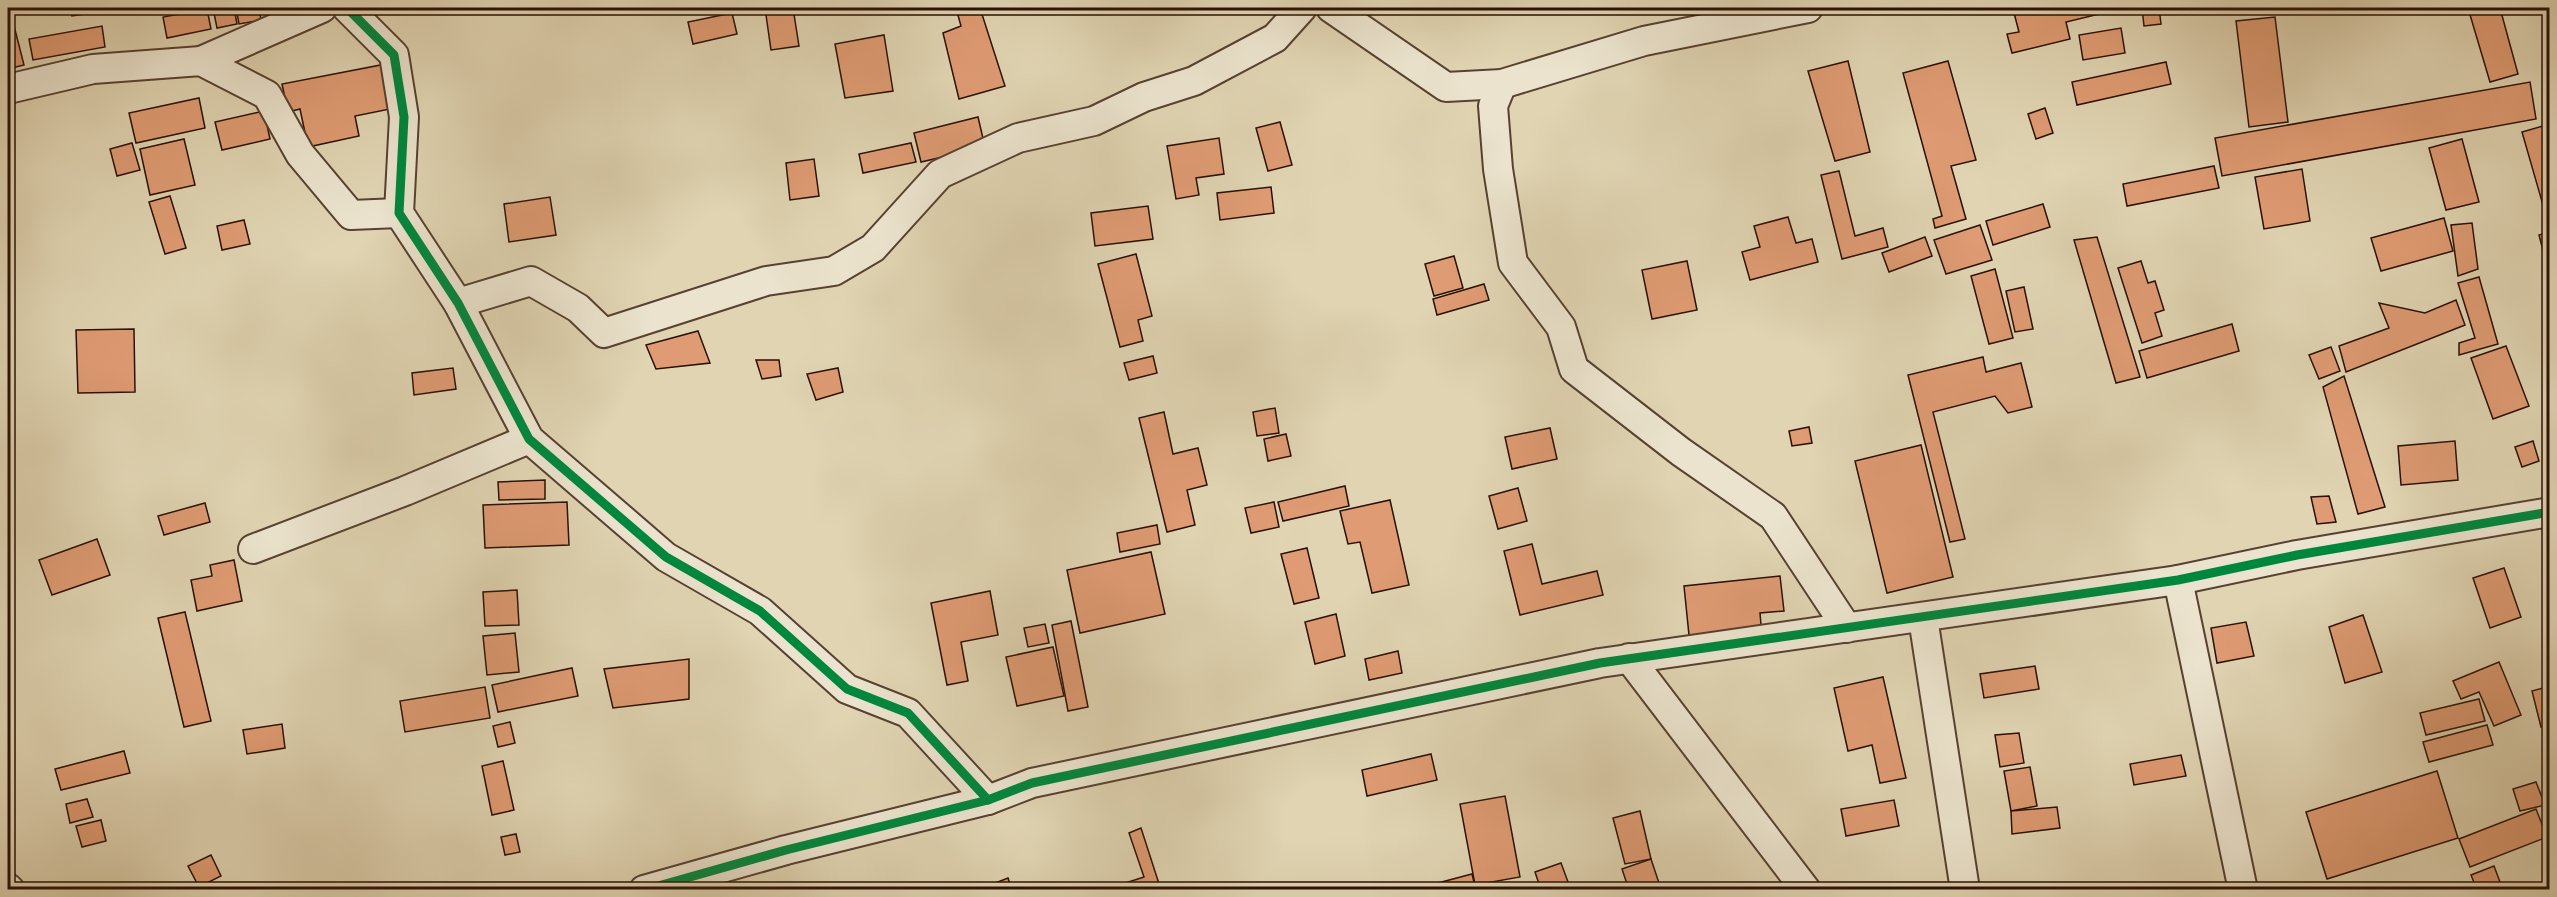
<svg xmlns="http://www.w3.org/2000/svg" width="2557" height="897" font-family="Cardo,serif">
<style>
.building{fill:#df9b73;stroke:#291005;stroke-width:1.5}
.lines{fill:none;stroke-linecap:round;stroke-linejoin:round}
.minor-casing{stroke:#574130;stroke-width:32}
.minor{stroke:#ebe3cd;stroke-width:28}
.cycleway-casing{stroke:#ebe3cd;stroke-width:13}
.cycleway{stroke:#00873e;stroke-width:9}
</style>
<rect width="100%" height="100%" fill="#e0d4b2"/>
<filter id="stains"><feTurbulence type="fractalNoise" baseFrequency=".00333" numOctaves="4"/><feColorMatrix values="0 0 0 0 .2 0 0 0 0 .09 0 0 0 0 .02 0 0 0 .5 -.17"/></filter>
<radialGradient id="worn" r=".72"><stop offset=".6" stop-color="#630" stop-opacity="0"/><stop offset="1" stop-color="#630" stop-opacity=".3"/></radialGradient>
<g class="building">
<polygon points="71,8 99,8 100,12 72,16"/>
<polygon points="213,8 234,8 237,24 217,28"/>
<polygon points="236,8 259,8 261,20 239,24"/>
<polygon points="765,8 793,8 799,46 771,50"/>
<polygon points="956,8 980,8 1005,86 959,99 943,33 961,26"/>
<polygon points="2020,8 2124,8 2066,22 2070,39 2012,53 2007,34 2019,32 2013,9"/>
<polygon points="2142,8 2159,8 2161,24 2144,26"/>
<polygon points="2468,8 2500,8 2518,74 2490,82"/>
<polygon points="207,9 211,29 167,38 163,17"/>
<polygon points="732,13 737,34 693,44 688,22"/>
<polygon points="11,14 24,65 8,69 8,15"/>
<polygon points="2275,17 2288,122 2249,127 2236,21"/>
<polygon points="102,26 105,47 33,60 29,39"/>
<polygon points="2121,28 2125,53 2083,60 2079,35"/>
<polygon points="884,35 893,91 845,98 835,44"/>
<polygon points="1848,61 1870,152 1835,161 1808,71"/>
<polygon points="1948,61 1976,160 1951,166 1966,219 1935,228 1933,219 1942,216 1903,73"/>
<polygon points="2166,62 2171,84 2077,105 2072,82"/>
<polygon points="386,64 395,108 355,116 359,136 308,147 300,109 288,112 282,84"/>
<polygon points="2530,82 2536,119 2222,176 2215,138"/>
<polygon points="199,98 205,128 136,143 129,113"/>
<polygon points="2045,108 2053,133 2036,139 2028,114"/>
<polygon points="264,111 270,139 222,150 215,122"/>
<polygon points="978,117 985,147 921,162 914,133"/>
<polygon points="1280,122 1292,165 1268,171 1256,128"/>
<polygon points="2550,124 2550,226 2549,226 2522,132"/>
<polygon points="1219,138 1224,174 1196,178 1199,195 1176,199 1167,146"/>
<polygon points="184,139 195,185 150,195 140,149"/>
<polygon points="2462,139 2479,202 2446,210 2429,148"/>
<polygon points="132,143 140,170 117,176 110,149"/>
<polygon points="911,143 916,162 863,173 859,154"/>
<polygon points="814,159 819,196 790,200 786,163"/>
<polygon points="2214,166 2219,188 2127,206 2123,184"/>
<polygon points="2302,169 2310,221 2264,229 2255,177"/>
<polygon points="1839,171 1855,236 1883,228 1888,247 1842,259 1821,175"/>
<polygon points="1271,187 1274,213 1220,220 1217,193"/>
<polygon points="170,196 186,248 165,254 149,202"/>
<polygon points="550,197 556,235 509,242 504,204"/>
<polygon points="2043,204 2050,227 1993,245 1986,221"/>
<polygon points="1148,206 1153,239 1095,246 1091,213"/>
<polygon points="1788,217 1796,243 1812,239 1818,262 1750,280 1742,252 1760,247 1754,226"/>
<polygon points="2444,218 2453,251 2381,271 2371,238"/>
<polygon points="244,220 250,244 222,250 217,226"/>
<polygon points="2472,223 2478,269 2458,276 2451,225"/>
<polygon points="1980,225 1992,260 1946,274 1934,240"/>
<polygon points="2550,232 2550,266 2547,266 2539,235"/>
<polygon points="1925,237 1932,256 1889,272 1882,253"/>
<polygon points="2097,237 2140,377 2116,383 2074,240"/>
<polygon points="1136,254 1152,316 1138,320 1143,341 1120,347 1098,264"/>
<polygon points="1454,256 1463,288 1434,296 1425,264"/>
<polygon points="1687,261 1697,310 1652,319 1642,270"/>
<polygon points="2141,261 2148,283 2155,281 2164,310 2155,313 2162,336 2142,343 2118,268"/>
<polygon points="1995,269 2013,338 1989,344 1971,276"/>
<polygon points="2479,277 2498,344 2459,355 2459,343 2475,338 2458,283"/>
<polygon points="1484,284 1489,300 1437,315 1433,299"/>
<polygon points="2024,287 2033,329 2015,332 2006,291"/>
<polygon points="2456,300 2465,325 2346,372 2339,346 2389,328 2379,303 2425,313"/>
<polygon points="2232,324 2239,351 2147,378 2139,351"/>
<polygon points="134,329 135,392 78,393 76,330"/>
<polygon points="698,331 710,363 656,369 646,345"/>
<polygon points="2506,346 2529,406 2493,419 2471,358"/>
<polygon points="2331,347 2340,371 2319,379 2309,355"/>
<polygon points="1153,356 1157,373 1129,380 1124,363"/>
<polygon points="1983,357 1986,372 2021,363 2032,407 2008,413 1995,396 1933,412 1965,539 1950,542 1908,375"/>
<polygon points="756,360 779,360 781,376 762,379"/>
<polygon points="453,368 456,389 414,395 412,373"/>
<polygon points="838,368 843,392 816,400 807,374"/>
<polygon points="2344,376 2385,507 2358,514 2323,387"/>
<polygon points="1275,408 1279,433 1257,436 1253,412"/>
<polygon points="1164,412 1173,454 1198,448 1207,485 1187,490 1195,525 1167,532 1139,418"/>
<polygon points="1809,427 1812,443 1792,446 1789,431"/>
<polygon points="1550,428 1557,459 1512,469 1505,437"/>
<polygon points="1286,434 1291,456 1268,461 1264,439"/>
<polygon points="2455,441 2458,480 2401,485 2398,446"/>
<polygon points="2533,441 2539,461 2522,467 2515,447"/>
<polygon points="1921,445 1953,577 1887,593 1855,461"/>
<polygon points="545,480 545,499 499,500 498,482"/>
<polygon points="1345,486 1349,506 1283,521 1278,502"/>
<polygon points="1518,488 1527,521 1498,529 1489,496"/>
<polygon points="2329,496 2336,522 2317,524 2311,497"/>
<polygon points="1390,500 1409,585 1372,593 1360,542 1348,544 1340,511"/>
<polygon points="567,502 569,545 485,548 483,505"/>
<polygon points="1274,502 1279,527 1251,533 1245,508"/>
<polygon points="205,503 210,522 164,535 158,516"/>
<polygon points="1157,525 1160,544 1120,552 1117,533"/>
<polygon points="97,539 110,575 52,595 39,560"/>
<polygon points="1532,544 1542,584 1597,571 1603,595 1520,615 1504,551"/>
<polygon points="1307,548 1319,598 1294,604 1281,554"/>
<polygon points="1151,552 1165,614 1080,633 1067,570"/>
<polygon points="234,560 242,601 197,611 191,580 212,576 210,565"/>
<polygon points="2504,568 2521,617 2490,628 2473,578"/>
<polygon points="1780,576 1784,611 1760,613 1762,637 1690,645 1684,586"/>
<polygon points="517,590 519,625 485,626 483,592"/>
<polygon points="990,591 998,635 961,642 968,681 947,685 931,603"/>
<polygon points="185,612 211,721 184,727 158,618"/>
<polygon points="1336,614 1345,656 1315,664 1305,622"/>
<polygon points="2363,615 2382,672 2345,683 2329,627"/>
<polygon points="1071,621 1088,707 1068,711 1052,625"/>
<polygon points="2246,622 2254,656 2217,663 2211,628"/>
<polygon points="1045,624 1049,643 1028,647 1024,628"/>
<polygon points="515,633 519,672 487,675 483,636"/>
<polygon points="1053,647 1064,696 1017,706 1006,657"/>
<polygon points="1398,651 1402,673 1369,680 1365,659"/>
<polygon points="689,659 689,699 613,708 604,669"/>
<polygon points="2499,662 2521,715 2494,726 2479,692 2461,699 2453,681"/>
<polygon points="2035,666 2039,689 1984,698 1980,674"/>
<polygon points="572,668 578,696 498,712 492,685"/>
<polygon points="1883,677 1906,778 1880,783 1872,745 1848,751 1834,688"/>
<polygon points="2550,686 2550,725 2541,727 2532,691"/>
<polygon points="485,687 490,718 405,732 400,701"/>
<polygon points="2479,699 2485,721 2426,735 2420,713"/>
<polygon points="510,722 515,743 498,747 493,726"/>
<polygon points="282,724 285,748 247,754 243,730"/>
<polygon points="2487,725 2493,745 2429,762 2423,742"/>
<polygon points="2019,733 2024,763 2000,767 1995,735"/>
<polygon points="124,751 130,773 61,790 55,769"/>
<polygon points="1431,754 1437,780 1367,796 1362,770"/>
<polygon points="2181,755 2186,776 2134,785 2130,764"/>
<polygon points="503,761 514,810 492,815 482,766"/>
<polygon points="2030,767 2037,806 2011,811 2004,771"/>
<polygon points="2437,771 2458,838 2327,879 2306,812"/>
<polygon points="2536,782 2545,805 2520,811 2513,789"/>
<polygon points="1505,796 1520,877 1475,885 1460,804"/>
<polygon points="87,799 93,817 70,823 66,804"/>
<polygon points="1894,800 1899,826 1846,836 1841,809"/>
<polygon points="2057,807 2060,828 2012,834 2011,811"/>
<polygon points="2536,809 2547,837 2470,867 2459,839"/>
<polygon points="1640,811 1651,859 1625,864 1613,818"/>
<polygon points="101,820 106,841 82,847 76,826"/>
<polygon points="1141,828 1161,890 1120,890 1119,885 1144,877 1129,833"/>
<polygon points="516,834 520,852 505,855 501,837"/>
<polygon points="211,855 221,876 199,887 188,866"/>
<polygon points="1651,859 1659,883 1639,890 1629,890 1622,869"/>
<polygon points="1561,863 1571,890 1541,890 1535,872"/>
<polygon points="2494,866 2503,890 2477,890 2471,875"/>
<polygon points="1472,874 1476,890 1415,889"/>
<polygon points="2550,877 2550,890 2542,890 2541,886"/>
<polygon points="1008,878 1012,890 986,890 985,887"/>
</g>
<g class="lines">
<g class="minor-casing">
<g id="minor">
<polyline points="347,8 394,55 404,117 399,213 458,303 529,439 666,557 760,611 847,689 908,713 988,800"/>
<polyline points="1331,8 1446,87 1502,84 1644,41 1808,8"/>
<polyline points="201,61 322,8"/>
<polyline points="1502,84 1493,106 1498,169 1513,263 1561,327 1574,369 1681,452 1773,516 1847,628"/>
<polyline points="8,89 93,69 201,61 267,95 300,154 351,215 399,213"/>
<polyline points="458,303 531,281 578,308 604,333 766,281 834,271 873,248 940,174 1018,138 1094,121 1144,97 1194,81 1275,38 1302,8"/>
<polyline points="253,549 405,491 529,439"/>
<polyline points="2178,580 2243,890"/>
<polyline points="1923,618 1965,890"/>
<polyline points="1629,658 1806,890"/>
<polyline points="8,888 10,890"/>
<polyline points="644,890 786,850 988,800 1032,783 1600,663 2178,580 2297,555 2550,512"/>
</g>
</g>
<use href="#minor" class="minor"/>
<g class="cycleway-casing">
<g id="cycleway">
<polyline points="347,8 394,55 404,117 399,213 458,303 529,439 666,557 760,611 847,689 908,713 988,800"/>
<polyline points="644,890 786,850 988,800 1032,783 1600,663 2178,580 2297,555 2550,512"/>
</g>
</g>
<use href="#cycleway" class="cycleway"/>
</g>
<rect width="2557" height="897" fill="none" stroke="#e0d4b2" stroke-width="30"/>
<rect x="9" y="9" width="2539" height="879" fill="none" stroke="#291005" stroke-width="3"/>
<rect x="15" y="15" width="2527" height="867" fill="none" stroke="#291005" stroke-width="1.5"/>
<rect width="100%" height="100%" filter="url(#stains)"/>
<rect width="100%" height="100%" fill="url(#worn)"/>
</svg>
